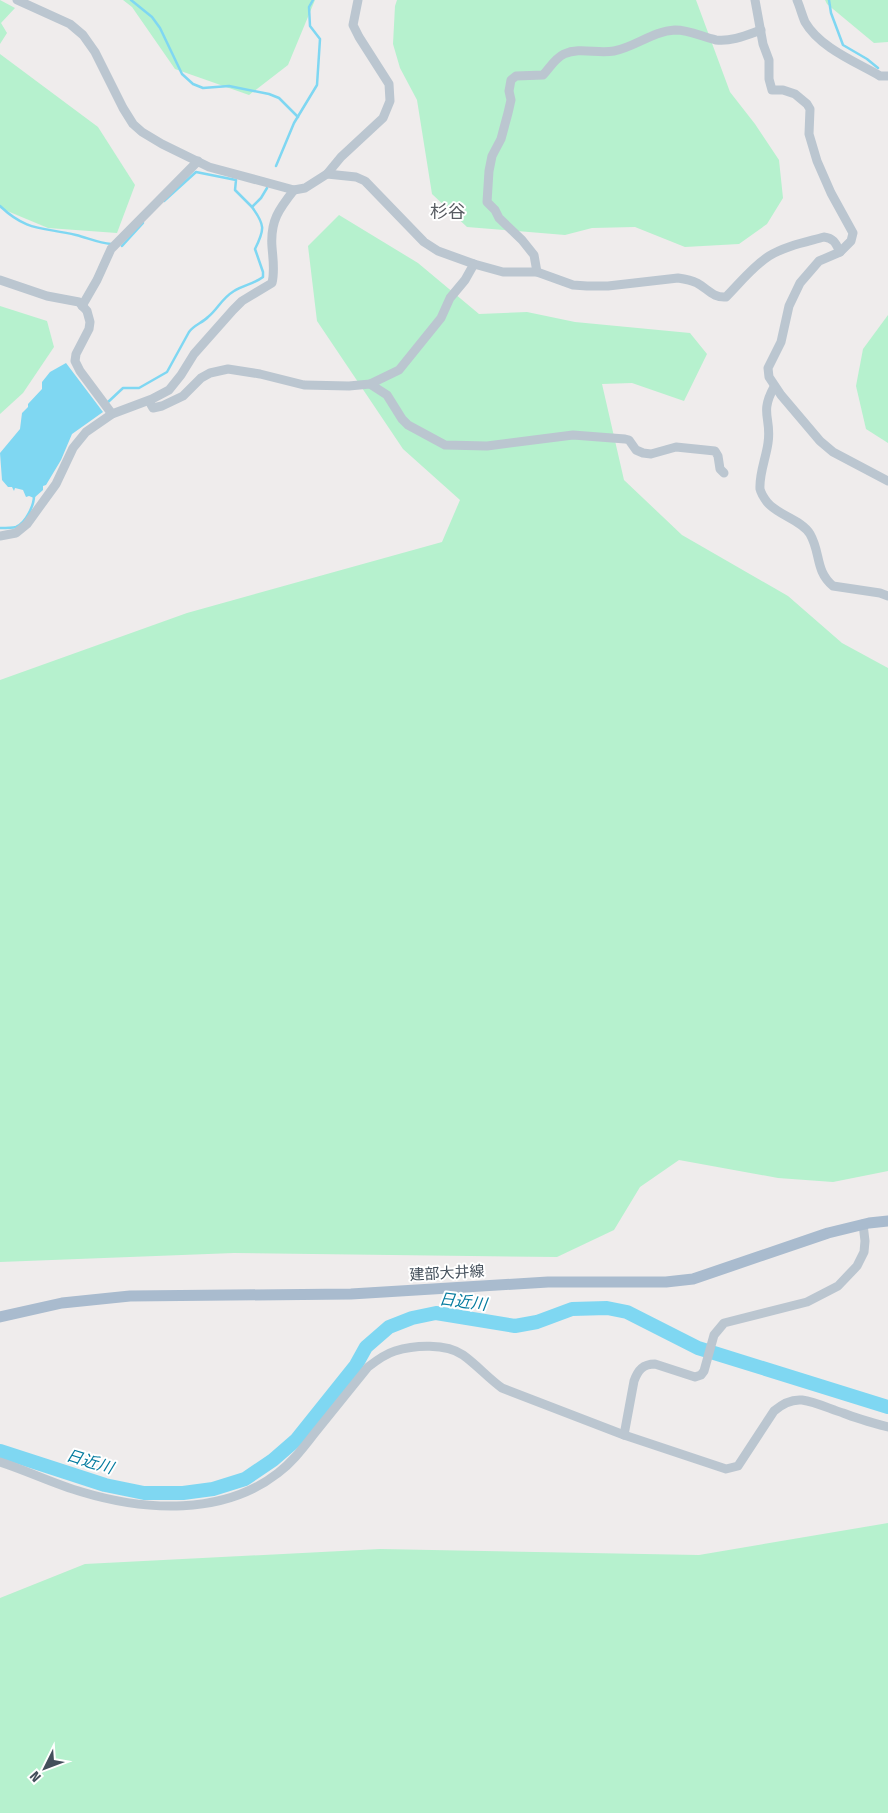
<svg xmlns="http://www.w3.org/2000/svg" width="888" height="1813" viewBox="0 0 888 1813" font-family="'Fira Sans Condensed','Noto Sans JP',sans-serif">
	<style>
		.green { fill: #b6f1ce }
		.water { fill: #7fd7f2 }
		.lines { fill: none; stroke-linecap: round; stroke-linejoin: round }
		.stream { stroke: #7fd7f2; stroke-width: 2.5 }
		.river { stroke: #7fd7f2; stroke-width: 14 }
		.minor { stroke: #bbc6d0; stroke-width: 9 }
		.major { stroke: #a9bbce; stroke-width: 11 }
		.labels { text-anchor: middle; stroke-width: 4; stroke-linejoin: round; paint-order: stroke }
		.street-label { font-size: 15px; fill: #434f5b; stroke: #fff }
		.water-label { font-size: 16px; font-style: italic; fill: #047b9f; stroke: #fff }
		.quarter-label { font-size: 18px; fill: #585c62; stroke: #fff }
	</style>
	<rect width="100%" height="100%" fill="#efecec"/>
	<g class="green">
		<polygon points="0,0 15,8 1,23 7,33 0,44"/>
		<polygon points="123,0 315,0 288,65 249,95 175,69 132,7"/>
		<polygon points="397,0 696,0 730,92 755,124 779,160 783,198 767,224 739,244 685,247 635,227 592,228 565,235 467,227 432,194 417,100 400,68 393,44 395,6"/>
		<polygon points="825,0 888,0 888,42 874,43 827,4"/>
		<polygon points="0,54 98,127 135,185 117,233 48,228 0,208"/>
		<polygon points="339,215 418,263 479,314 527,312 575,322 690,333 707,354 684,401 632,383 602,384 624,480 682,535 788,596 842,643 888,668 888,1171 833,1182 778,1178 679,1160 640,1187 614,1230 557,1257 234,1253 0,1262 0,680 187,613 442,542 460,500 403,449 317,321 308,246"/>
		<polygon points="0,306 47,321 54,347 23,393 0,414"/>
		<polygon points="888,315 888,443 866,429 856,386 863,349"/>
		<polygon points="888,1523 888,1813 0,1813 0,1598 85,1564 380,1549 699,1555"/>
	</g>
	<polygon class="water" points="66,363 103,412 72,434 61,460 46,485 43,486 43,490 34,498 29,496 26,497 23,490 15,488 14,491 12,487 8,487 2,480 0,453 20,429 22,413 28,407 28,404 42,389 42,382 50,372"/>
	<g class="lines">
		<g class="stream">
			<polyline points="131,0 152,17 160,28 182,74 193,84 203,88 229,86 269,94 279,98 298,117"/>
			<polyline points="829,0 831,13 843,45 867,59 878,68"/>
			<polyline points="276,166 294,123 317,85 320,39 310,26 309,7 313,0"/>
			<polyline points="164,201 196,172 236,180 235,190 252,207"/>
			<path d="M0,206c27,26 43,21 76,29 12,3 23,8 35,9"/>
			<polyline points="122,246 143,223"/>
			<path d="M107,403l16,-15h16l28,-16 22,-40c5,-7 13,-9 19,-15 10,-8 13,-18 26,-26 9,-6 20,-7 29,-14v-5l-8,-23c10,-20 10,-24 -3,-42l9,-9 6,-10"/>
			<path d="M0,528c5,0 12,0 16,-1 10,-4 18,-22 18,-31"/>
		</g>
		<polyline class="river" points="0,1451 105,1485 144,1493 183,1493 213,1489 245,1479 273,1460 296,1440 356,1365 366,1347 389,1327 412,1318 436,1313 515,1326 537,1322 572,1309 607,1308 627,1312 698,1348 888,1407"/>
		<g class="minor">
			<polyline points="17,0 70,24 83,35 95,52 123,108 133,124 142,132 162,144 209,167 294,190 305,188 327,174 341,157 383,118 390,101 389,84 359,37 353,25 358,0"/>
			<polyline points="755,0 763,44 769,60 769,79 772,90 783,90 795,94 807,104 810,109 809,134 817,161 831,193 853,233 851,241 840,252 819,261 800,283 789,306 781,342 768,368 769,377 781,395 820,441 833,452 888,481"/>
			<path d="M797,0c3,7 5,15 8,22 15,26 51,40 75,54h8"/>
			<path d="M327,174l29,3 9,4 59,61 14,9 36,13 29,8h34l36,13 14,1h21l70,-8c7,1 13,2 19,5 11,6 16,15 29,14 14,-14 26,-30 43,-41 16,-10 37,-14 55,-19 10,1 12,7 16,15"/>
			<path d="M537,272l-3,-17 -12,-15 -23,-22 -4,-8 -8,-8 2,-31 3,-15 9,-17 7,-26 3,-13 -2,-9 2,-11 5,-4 27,-1c7,-7 11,-16 21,-21 16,-7 33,0 50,-3 21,-4 39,-20 61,-21 15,0 27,7 41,10 15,2 31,-5 45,-10"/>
			<polyline points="0,280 47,296 79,302 87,311 90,322 89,329 76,354 75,361 80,371 112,414"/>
			<polyline points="82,306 97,280 111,249 198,161"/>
			<polyline points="370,384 387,395 402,419 408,425 445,445 487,446 573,435 625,439 629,440 636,450 643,453 651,454 676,447 715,451 718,456 720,469 724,473"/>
			<path d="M774,387c-15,27 -2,31 -6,56 -2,15 -9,31 -8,46 1,4 4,9 7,13 10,13 35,18 43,32 11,19 5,37 23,52l47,7 8,3"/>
			<polyline points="149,401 153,408 162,406 183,396 201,378 210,373 228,369 260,374 304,385 349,386 370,384 399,370 441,318 450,298 465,280 474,264"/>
			<path d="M0,536l16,-3 11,-9 29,-40 17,-36 13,-16 26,-18 40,-15 17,-9 12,-15 13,-21 39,-44 9,-9 30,-18c3,-12 1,-23 0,-36 -2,-26 7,-38 22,-57"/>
			<path d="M624,1435l10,-54c4,-11 9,-17 21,-17l40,13 6,-2 3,-4 10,-36 10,-12 83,-21 31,-16 19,-20 7,-14 1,-11 -2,-17"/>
			<path d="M0,1462c28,9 54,22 82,30 63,19 141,24 196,-19 16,-12 27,-28 40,-44 17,-21 34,-42 50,-62 9,-7 17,-13 27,-16 19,-6 51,-8 68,4 14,10 25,23 39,33l122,47 102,34 12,-3 36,-55c8,-7 17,-12 28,-11 14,2 28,9 41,13 15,6 30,10 45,14"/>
		</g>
		<polyline class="major" points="0,1317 62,1303 130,1296 351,1294 548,1282 666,1282 693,1279 828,1233 869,1223 888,1221"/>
	</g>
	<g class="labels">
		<g class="street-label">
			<text transform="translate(447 1273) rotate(-3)" y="5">建部大井線</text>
		</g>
		<g class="water-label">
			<text transform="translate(463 1301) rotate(7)" y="6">日近川</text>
			<text transform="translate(90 1461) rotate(17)" y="6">日近川</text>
		</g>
		<g class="quarter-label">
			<text x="448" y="218">杉谷</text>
		</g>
	</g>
	<g transform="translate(45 1768) rotate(228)" stroke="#ffffff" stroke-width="4" paint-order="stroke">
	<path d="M0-4L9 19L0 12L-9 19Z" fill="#434f5b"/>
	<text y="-8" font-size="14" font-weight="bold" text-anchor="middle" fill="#434f5b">N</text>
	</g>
</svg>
